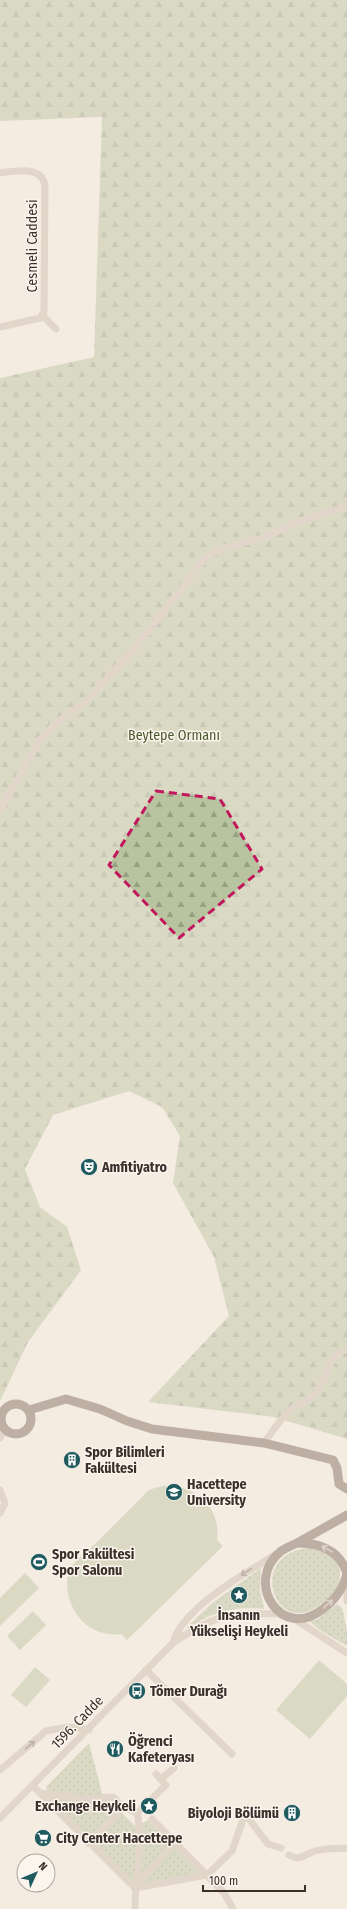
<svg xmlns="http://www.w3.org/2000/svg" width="347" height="1909" viewBox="0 0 347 1909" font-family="'Fira Sans Condensed',sans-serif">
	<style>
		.grass { fill: url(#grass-dots) }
		.forest { fill: url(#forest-firs) }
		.pitch { fill: #b8c4a0 }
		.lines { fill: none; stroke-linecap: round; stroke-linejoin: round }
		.minor { stroke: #cdbbac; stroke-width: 7 }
		.major { stroke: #7d675c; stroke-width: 9 }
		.oneway { stroke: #c2b5ac }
		.oneway2 { stroke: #7d6f65 }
		.marked { fill: none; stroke: #c2185b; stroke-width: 3; stroke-dasharray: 8 5; stroke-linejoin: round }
		.labels { text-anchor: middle; stroke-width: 3; stroke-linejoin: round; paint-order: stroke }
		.street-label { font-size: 14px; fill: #3b302b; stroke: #fbf5ee }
		.park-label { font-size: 14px; fill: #4a5a2e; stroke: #fbf5ee }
		.poi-label { font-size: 14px; font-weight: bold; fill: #3b302b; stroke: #fbf5ee; text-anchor: start }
	</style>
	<defs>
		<pattern id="grass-dots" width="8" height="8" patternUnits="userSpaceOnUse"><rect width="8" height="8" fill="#b8c4a0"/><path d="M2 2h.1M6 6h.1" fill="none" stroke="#97a083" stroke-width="1.8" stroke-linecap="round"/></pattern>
		<pattern id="forest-firs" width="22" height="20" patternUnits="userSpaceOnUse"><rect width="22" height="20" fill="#b8c4a0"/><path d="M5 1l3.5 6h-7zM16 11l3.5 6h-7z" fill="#97a083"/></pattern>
	</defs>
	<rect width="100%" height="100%" fill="#f4ebe1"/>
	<g class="grass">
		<path d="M309,1548c22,5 38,15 28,40 -4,8 -13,14 -20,19 -44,29 -70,-54 -8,-59z"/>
		<path d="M261,1568l-1,22 4,19c-28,-3 -53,2 -76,20l-1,-2 24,-23z"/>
		<polygon points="337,1604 342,1608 347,1630 347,1646 321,1631 309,1621 318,1619"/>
		<polygon points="89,1743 102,1793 136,1827 148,1820 201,1874 142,1885 131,1882 51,1800 46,1787"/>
	</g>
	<polygon class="forest" points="0,0 347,0 347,1439 274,1417 148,1402 229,1316 214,1257 173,1183 180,1136 162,1107 129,1091 53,1115 25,1169 40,1207 67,1227 81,1270 28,1342 0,1401 0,378 94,357 102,117 0,121"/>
	<g class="pitch">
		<path d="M171,1485c29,5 50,24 46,55l6,6 -96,94 -6,-6c-16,2 -33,-4 -43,-18 -10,-13 -16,-36 -5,-51 6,-8 15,-15 22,-21 18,-18 36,-36 54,-54l9,-3z"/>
		<polygon points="25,1573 39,1588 0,1626 0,1598"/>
		<polygon points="33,1611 46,1625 20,1650 7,1636"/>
		<polygon points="319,1660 347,1684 347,1696 310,1739 276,1710"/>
		<polygon points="35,1667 50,1680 26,1707 11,1695"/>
	</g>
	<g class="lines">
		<g class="minor">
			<path d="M0,173c16,-2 42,-8 45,13l-1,126 -4,6 -40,9"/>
			<polyline points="42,315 56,329"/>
			<polyline points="0,810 40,740 54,725 86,701 135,648 203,561 216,551 227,547 263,538 293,524 347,506"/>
			<polyline points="0,1438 6,1429"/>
			<path d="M264,1443c8,-11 15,-22 25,-32 8,-6 20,-10 26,-17 12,-15 12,-37 32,-45"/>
			<polyline points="0,1490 5,1503 0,1513"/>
			<polyline points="347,1579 347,1601"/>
			<polyline points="296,1620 347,1653"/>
			<path d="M173,1642c12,-36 72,-68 103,-88"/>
			<polyline points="146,1670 232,1754"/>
			<polyline points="0,1770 46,1731 67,1727 89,1730"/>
			<polyline points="161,1779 174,1768"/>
			<polyline points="33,1786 135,1888"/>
			<polyline points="40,1793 87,1799 113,1797 124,1807 137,1813"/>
			<polyline points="137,1813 166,1785 156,1774"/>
			<polyline points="245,1814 268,1844 281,1848"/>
			<path d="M0,1818l173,-175c43,-30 59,-31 110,-29"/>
			<polyline points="152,1819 224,1893 233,1909"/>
			<polyline points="88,1843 124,1807"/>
			<path d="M289,1855c10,7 16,-1 26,-4 10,-3 22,-2 32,-3"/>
			<polyline points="135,1888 207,1875 232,1851 245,1814"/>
			<polyline points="135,1888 174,1842"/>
			<path d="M135,1909c0,-32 9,-64 2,-96"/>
		</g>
		<g class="major">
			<circle cx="16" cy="1419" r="15"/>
			<polyline points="29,1410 66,1399 100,1409 127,1421 152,1429 264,1443 333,1460 337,1468 339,1484 347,1489"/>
			<path d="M347,1515c-16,9 -32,18 -48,27 -6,3 -14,6 -19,10 -36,30 1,90 43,57 13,-10 20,-20 24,-35"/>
			<path d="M298,1543c22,0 41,7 49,30"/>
		</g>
	</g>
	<defs><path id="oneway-shaft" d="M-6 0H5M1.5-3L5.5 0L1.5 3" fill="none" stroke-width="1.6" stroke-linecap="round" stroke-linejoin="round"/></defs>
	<g class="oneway">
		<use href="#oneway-shaft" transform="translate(327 1549) rotate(-151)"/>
		<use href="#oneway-shaft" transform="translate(328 1604) rotate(-42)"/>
	</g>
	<g class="oneway2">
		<use href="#oneway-shaft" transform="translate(246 1572) rotate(147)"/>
		<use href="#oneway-shaft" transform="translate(30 1745) rotate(-40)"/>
	</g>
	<path d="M0 0H347V1909H0ZM156,791l64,8 42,70 -83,69 -70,-73z" fill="#f4ebe1" fill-opacity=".55" fill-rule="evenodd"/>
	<path class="marked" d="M156,791l64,8 42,70 -83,69 -70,-73z"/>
	<defs>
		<symbol id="theatre-disc" viewBox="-11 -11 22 22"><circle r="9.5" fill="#1f5a5e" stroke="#fbf5ee"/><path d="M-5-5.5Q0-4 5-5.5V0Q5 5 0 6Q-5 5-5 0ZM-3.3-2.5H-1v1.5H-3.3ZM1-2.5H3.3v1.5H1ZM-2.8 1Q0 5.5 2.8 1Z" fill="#fff"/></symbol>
		<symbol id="building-disc" viewBox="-11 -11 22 22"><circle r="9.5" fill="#1f5a5e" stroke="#fbf5ee"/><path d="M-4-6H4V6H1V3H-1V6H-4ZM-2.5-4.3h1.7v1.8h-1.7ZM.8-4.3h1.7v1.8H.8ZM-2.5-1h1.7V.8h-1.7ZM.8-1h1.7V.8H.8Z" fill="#fff"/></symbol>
		<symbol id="university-disc" viewBox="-11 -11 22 22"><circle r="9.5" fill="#1f5a5e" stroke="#fbf5ee"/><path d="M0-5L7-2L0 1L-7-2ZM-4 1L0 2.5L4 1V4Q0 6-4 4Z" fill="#fff"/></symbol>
		<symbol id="stadium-disc" viewBox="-11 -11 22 22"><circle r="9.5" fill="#1f5a5e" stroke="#fbf5ee"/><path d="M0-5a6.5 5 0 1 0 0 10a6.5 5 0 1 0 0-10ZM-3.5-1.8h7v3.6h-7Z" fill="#fff"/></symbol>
		<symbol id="sight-disc" viewBox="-11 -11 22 22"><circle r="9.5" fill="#1f5a5e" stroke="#fbf5ee"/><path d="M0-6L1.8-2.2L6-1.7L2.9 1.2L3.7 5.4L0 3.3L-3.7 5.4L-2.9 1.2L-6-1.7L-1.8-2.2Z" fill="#fff"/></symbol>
		<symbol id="bus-disc" viewBox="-11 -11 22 22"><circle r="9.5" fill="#1f5a5e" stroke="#fbf5ee"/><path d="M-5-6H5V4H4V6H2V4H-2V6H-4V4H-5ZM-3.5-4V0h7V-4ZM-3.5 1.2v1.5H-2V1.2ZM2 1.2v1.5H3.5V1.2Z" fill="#fff"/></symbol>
		<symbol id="restaurant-disc" viewBox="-11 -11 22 22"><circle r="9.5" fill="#1f5a5e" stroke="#fbf5ee"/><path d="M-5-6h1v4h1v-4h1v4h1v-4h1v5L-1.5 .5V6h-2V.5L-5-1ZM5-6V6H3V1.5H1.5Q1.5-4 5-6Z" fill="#fff"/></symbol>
		<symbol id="supermarket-disc" viewBox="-11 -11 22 22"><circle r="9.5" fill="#1f5a5e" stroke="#fbf5ee"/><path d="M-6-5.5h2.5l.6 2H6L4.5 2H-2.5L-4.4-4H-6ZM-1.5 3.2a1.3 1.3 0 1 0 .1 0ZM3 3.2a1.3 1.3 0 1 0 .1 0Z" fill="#fff"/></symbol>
	</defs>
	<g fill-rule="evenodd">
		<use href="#theatre-disc" x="79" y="1157" width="20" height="20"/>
		<use href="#building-disc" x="62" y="1450" width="20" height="20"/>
		<use href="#university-disc" x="164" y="1482" width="20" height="20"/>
		<use href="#stadium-disc" x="29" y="1552" width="20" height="20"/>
		<use href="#sight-disc" x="229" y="1585" width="20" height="20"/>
		<use href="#bus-disc" x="127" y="1681" width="20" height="20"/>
		<use href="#restaurant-disc" x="105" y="1739" width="20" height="20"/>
		<use href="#sight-disc" x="139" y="1796" width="20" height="20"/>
		<use href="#building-disc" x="282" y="1803" width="20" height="20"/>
		<use href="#supermarket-disc" x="33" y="1828" width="20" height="20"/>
	</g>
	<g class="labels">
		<g class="street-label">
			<text transform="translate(32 246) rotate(-90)" y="5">Cesmeli Caddesi</text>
			<text transform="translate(77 1722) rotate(-46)" y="5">1596. Cadde</text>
		</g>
		<g class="park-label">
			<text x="174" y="740">Beytepe Ormanı</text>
		</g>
		<g class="poi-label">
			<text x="102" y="1172">Amfitiyatro</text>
			<text x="85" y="1457">Spor Bilimleri<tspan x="85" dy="16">Fakültesi</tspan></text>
			<text x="187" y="1489">Hacettepe<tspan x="187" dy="16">University</tspan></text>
			<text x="52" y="1559">Spor Fakültesi<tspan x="52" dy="16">Spor Salonu</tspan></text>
			<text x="239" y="1620" text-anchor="middle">İnsanın<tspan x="239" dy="16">Yükselişi Heykeli</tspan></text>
			<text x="150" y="1696">Tömer Durağı</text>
			<text x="128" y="1746">Öğrenci<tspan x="128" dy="16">Kafeteryası</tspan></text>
			<text x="136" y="1811" text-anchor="end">Exchange Heykeli</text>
			<text x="279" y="1818" text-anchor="end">Biyoloji Bölümü</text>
			<text x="56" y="1843">City Center Hacettepe</text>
		</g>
	</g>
	<g transform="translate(36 1873) rotate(46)"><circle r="19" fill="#fbf5ee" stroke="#aea6a0"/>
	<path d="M0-3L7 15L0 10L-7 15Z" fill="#1f5a5e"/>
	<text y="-6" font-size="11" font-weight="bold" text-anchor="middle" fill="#3b302b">N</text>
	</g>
	<path d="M203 1885v6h102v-6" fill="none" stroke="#3b302b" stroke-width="2"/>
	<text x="209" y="1885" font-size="12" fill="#3b302b" stroke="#fbf5ee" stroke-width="3" paint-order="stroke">100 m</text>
</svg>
